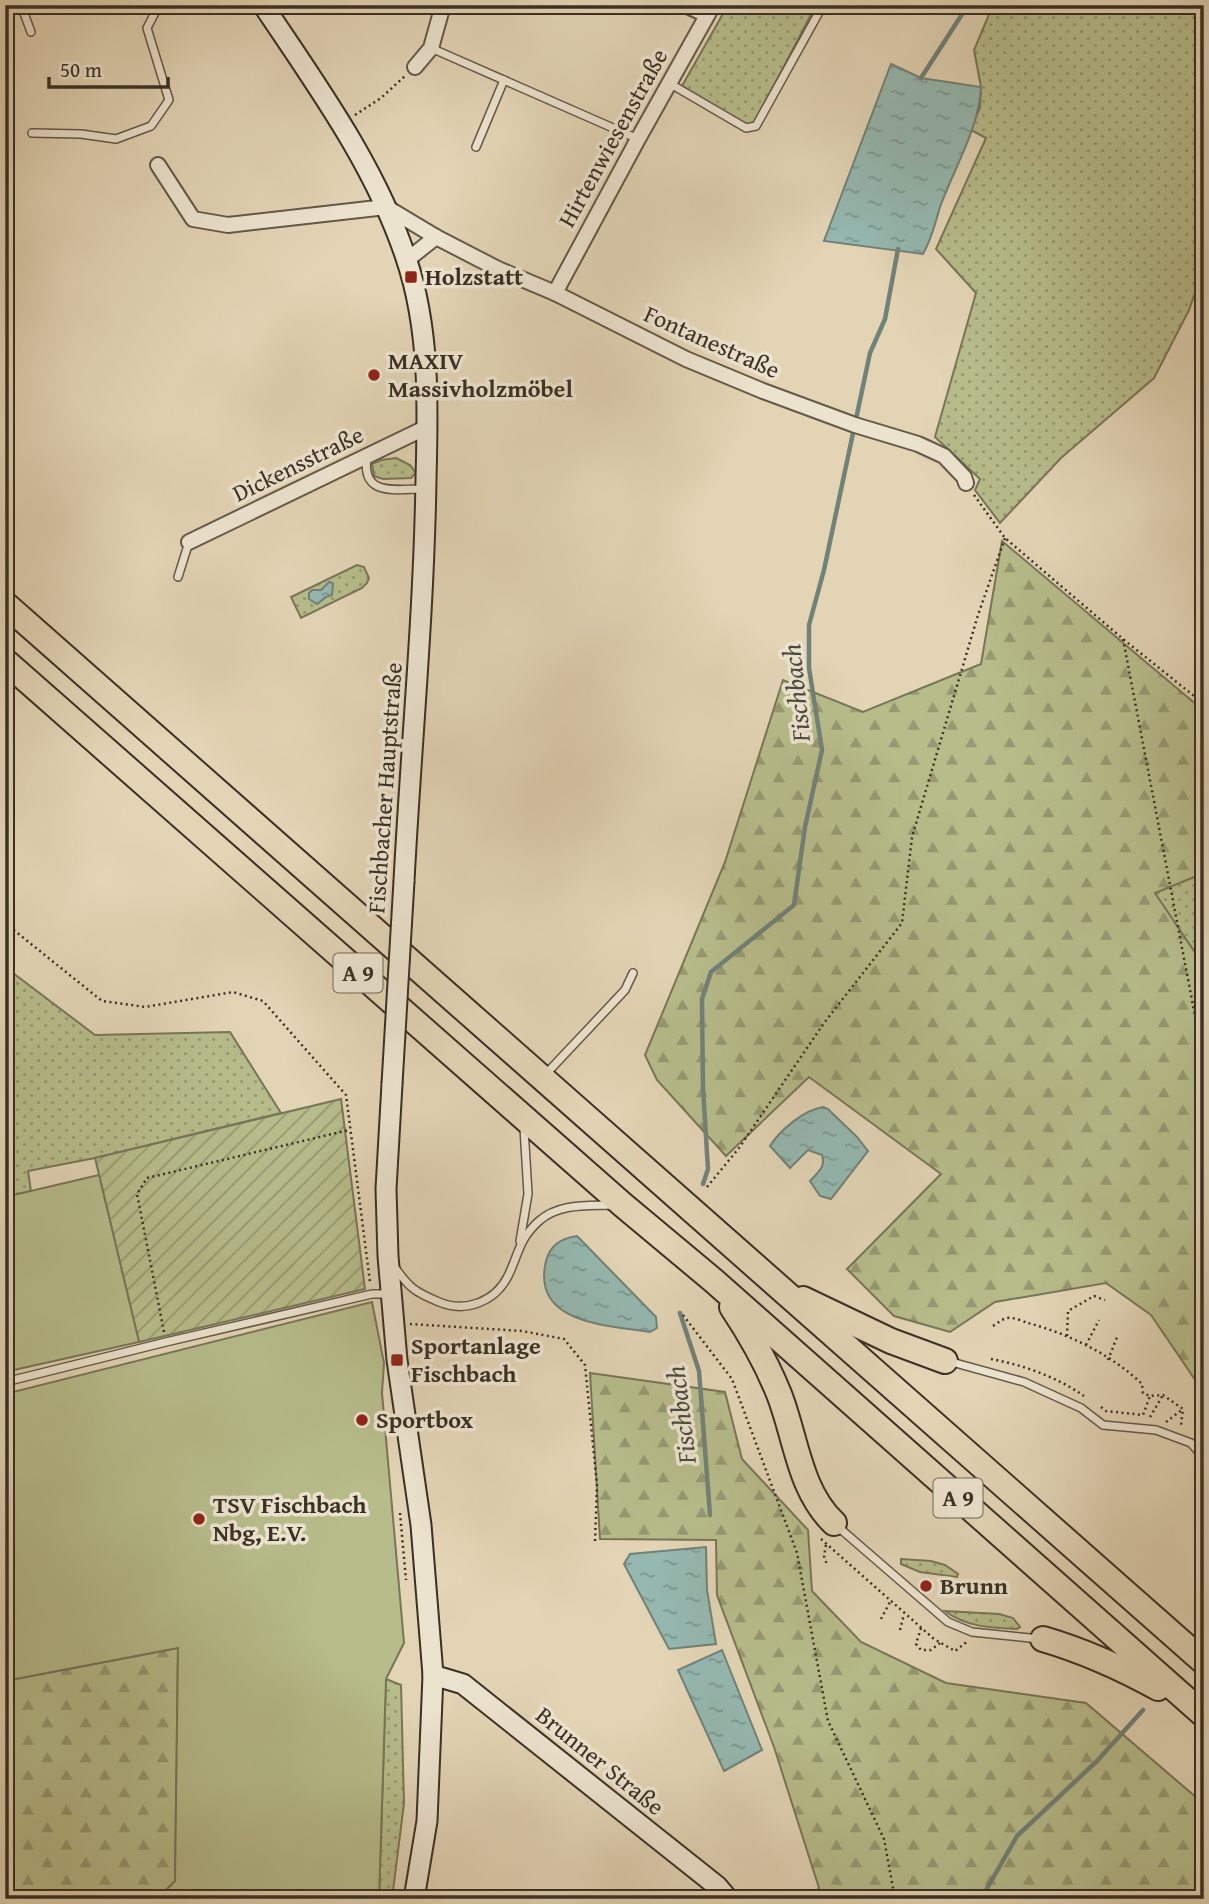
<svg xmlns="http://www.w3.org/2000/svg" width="1209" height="1904" viewBox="0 0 1209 1904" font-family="'Gentium Book Plus',serif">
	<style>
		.grass { fill: url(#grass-dots); stroke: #787658; stroke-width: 2 }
		.forest { fill: url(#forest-firs); stroke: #787658; stroke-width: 2 }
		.garden { fill: url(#garden-furrows); stroke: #787658; stroke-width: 2 }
		.pitch { fill: #b7bc8b; stroke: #787658; stroke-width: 2 }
		.water { fill: url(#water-ripples); stroke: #718278; stroke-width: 2 }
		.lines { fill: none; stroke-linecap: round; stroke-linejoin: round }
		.stream { stroke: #718278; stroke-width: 4.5 }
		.lane-casing { stroke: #645948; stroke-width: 10 }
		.street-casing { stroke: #645948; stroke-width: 18 }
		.secondary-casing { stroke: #3a3024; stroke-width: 23 }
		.highway-casing { stroke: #3a3024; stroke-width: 28 }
		.path { stroke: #3a3024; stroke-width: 2.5; stroke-dasharray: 2 3.5; stroke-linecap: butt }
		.lane { stroke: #ece3cf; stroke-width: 7 }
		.street { stroke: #ece3cf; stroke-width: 14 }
		.secondary { stroke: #ece3cf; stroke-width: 19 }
		.highway { stroke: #e2d4b5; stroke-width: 24 }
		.secondary-bridge-casing { stroke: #3a3024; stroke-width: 23; stroke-linecap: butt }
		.secondary-bridge { stroke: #ece3cf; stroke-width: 19 }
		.poi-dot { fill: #8f2418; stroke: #ece3cf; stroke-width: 2.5 }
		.labels { text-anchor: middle; stroke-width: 7; stroke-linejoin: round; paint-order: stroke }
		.shield { fill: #ece3cf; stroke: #6f6657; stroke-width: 2 }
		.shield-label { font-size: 23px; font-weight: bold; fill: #3a3024 }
		.street-label { font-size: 24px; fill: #3a3024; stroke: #ece3cf }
		.poi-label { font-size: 24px; font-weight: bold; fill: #3a3024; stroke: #ece3cf; text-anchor: start }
		.water-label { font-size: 26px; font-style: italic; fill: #4c4b40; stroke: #ece3cf }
	</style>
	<defs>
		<pattern id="grass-dots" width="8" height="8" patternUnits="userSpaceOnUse" patternTransform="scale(1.75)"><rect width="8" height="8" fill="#b7bc8b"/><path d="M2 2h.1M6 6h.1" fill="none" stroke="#969971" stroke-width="1.8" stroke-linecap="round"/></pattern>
		<pattern id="forest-firs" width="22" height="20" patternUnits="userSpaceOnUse" patternTransform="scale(1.75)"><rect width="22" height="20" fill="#b7bc8b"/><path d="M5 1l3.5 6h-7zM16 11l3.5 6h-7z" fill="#969971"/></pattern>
		<pattern id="garden-furrows" width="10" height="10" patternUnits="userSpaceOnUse" patternTransform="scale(1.75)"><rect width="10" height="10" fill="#b7bc8b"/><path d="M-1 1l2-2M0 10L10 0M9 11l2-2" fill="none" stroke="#969971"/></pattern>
		<pattern id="water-ripples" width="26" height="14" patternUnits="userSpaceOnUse" patternTransform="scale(1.75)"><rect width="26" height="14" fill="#95b8b0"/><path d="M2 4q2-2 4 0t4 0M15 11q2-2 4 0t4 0" fill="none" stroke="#7b968f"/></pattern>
	</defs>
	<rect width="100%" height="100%" fill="#e2d4b5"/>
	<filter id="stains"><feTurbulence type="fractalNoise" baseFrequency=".00286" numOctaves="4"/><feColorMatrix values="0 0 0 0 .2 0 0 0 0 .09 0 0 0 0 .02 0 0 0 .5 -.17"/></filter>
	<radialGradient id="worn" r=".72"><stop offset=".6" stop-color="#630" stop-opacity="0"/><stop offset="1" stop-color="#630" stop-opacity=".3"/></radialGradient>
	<g class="grass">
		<polygon points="728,5 816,5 755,122 746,125 682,86"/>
		<polygon points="993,5 1204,5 1204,266 1189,310 1154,378 1061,458 1000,523 975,490 980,479 935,437 976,293 936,249 986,138 971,130 980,107 981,87 974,50"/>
		<polygon points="396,458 410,465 416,473 411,478 383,479 374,476 372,464 381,460"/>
		<polygon points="357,565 364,567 369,578 367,583 362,588 301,618 291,597"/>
		<polygon points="1204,873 1204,966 1154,893"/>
		<polygon points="5,967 95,1035 230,1032 281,1113 95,1158 28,1171 31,1191 5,1197"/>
		<polygon points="901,1559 931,1561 945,1565 958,1574 957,1577 920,1572 901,1564"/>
		<path d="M945,1611l54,3 14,4 7,9 -3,2c-26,-1 -51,-2 -72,-18z"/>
		<polygon points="386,1679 401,1685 404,1803 392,1899 379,1899"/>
	</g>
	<g class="forest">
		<polygon points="1002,541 1204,711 1204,873 1155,893 1204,966 1204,1393 1151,1315 1106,1283 995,1302 950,1332 894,1316 847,1269 941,1174 809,1077 726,1156 657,1080 645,1055 725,862 783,680 863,712 981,664"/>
		<polygon points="590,1373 725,1392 742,1459 808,1530 812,1591 861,1642 946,1683 1086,1703 1204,1804 1204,1899 808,1899 819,1888 774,1747 717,1595 716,1540 600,1539"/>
		<polygon points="178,1648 175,1881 157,1899 5,1899 5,1681"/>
	</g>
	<polygon class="garden" points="341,1099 365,1289 139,1342 95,1158"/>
	<g class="pitch">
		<polygon points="99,1175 139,1342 5,1372 5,1197"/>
		<polygon points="372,1302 384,1363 382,1393 404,1643 386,1679 379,1899 157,1899 175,1881 178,1648 5,1681 5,1394"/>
	</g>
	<g class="water">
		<path d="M891,64l30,14 60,9c-2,42 -27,81 -41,120 -5,17 -8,31 -17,47l-99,-13z"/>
		<polygon points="329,582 333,583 332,595 326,597 317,604 309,599 309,593 312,590 321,590"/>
		<path d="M823,1107l5,2 29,28 11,14 -37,48 -11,-3 -10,-15c8,-9 16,-14 12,-26l-14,-5 -18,18 -20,-22c10,-16 34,-36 53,-39z"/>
		<path d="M577,1236l79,81 1,11 -7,4c-43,-7 -119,-8 -104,-71 4,-16 16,-23 31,-25z"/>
		<polygon points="706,1547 707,1590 716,1644 669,1649 624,1564 630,1554"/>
		<polygon points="722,1650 762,1750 724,1771 678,1670"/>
	</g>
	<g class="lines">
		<g class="stream">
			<polyline points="921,78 968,5"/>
			<polyline points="703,1184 708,1169 703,1088 702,999 711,972 794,905 805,827 822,750 809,668 809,625 824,570 870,353 885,319 898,249"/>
			<polyline points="680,1313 699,1371 710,1515"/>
			<polyline points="981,1899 1017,1836 1097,1761 1143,1710"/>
		</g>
		<defs>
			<g id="lane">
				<polyline points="21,5 31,32"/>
				<polyline points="431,48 638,139"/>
				<polyline points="669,83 746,128 756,126 823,5"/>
				<polyline points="32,133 81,134 116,139 151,126 169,100 147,28 159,5"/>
				<polyline points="476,147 504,80"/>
				<path d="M367,457c-6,40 28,32 57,32"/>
				<polyline points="178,577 189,542"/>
				<polyline points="545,1075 625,990 633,973"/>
				<polyline points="520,1241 528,1194 524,1128"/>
				<path d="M394,1266c15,22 21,26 45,36 26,11 56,0 69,-26 11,-22 10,-36 31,-55 20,-18 48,-15 73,-16"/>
				<polyline points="948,1361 1024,1382 1081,1408 1103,1425 1156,1430 1191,1443 1204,1458"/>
				<polyline points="5,1382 166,1342 372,1294 390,1294"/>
				<polyline points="837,1526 948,1622 972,1632 1039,1639"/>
			</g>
			<g id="street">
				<polyline points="685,5 707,15"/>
				<polyline points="415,67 431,48 443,5"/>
				<polyline points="158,165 193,219 228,225 386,207 436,237 498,269 555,293 686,359 763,391 855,425 918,444 944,456 964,477 966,483"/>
				<polyline points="407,260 436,237"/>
				<polyline points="555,293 638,139 713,5"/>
				<polyline points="189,542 427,427"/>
			</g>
			<g id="secondary">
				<path d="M263,5c54,81 112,160 143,253 24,71 22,147 20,221 -2,134 -15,268 -22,402"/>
				<polyline points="392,1084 386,1189 388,1256 397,1360 421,1525 433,1675 427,1821 414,1899"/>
				<polyline points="433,1675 463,1684 717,1886 728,1899"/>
			</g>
			<g id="highway">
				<polyline points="5,604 1204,1662"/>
				<polyline points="5,661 623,1205 714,1281 1204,1715"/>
				<polyline points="803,1299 891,1341 945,1361"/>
				<path d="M732,1307c18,27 35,57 47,87 17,43 20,96 55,129"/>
				<path d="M1043,1639c41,12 77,28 115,49"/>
			</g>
		</defs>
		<use href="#lane" class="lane-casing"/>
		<use href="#street" class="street-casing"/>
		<use href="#secondary" class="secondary-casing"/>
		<use href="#highway" class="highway-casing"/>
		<g class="path">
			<polyline points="883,5 883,6"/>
			<polyline points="355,115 381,98 405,76"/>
			<polyline points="974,495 1005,538 1123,639 1204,704"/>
			<polyline points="1123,639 1204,1063"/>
			<polyline points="5,923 102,1001 145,1007 233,992 263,1001 346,1095 370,1282"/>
			<polyline points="707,1187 739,1148 824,1023 902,923 912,837 978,615 1005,538"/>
			<polyline points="683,1315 732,1379 797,1553 828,1721 884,1839 895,1899"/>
			<polyline points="410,1324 522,1331 564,1339 585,1365 597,1485 595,1542"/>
			<path d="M993,1326c5,-3 9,-7 14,-8 7,-1 15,3 21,5 41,11 84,32 114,61l1,9 7,3 13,-1 20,14 -2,16"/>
			<polyline points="164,1332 137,1194 147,1178 349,1130"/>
			<polyline points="1067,1336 1068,1311 1094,1296 1105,1300"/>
			<polyline points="1086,1345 1099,1320"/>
			<path d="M991,1359c32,6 66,18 93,37"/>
			<polyline points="1108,1360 1117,1337"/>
			<polyline points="1201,1390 1204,1388"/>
			<polyline points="1101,1407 1106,1411 1143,1415 1150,1396"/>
			<polyline points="1150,1417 1163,1395"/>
			<polyline points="1166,1422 1183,1409"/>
			<polyline points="400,1513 406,1580"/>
			<polyline points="821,1539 934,1639 955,1651 968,1641"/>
			<polyline points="826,1545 824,1556 827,1565"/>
			<polyline points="881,1619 890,1602"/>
			<polyline points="921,1628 916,1644 921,1650 931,1650 940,1643"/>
			<polyline points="900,1630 904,1614"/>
		</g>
		<use href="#lane" class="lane"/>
		<use href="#street" class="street"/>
		<use href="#secondary" class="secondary"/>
		<use href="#highway" class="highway"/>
		<defs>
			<polyline id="secondary-bridge" points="392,1084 404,881"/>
		</defs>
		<use href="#secondary-bridge" class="secondary-bridge-casing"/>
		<use href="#secondary-bridge" class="secondary-bridge"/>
	</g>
	<g class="poi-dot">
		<rect x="404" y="270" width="14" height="14" rx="3.5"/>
		<circle cx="374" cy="375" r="7"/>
		<rect x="390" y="1353" width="14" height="14" rx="3.5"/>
		<circle cx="362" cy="1420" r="7"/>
		<circle cx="199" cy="1519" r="7"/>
		<circle cx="926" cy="1586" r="7"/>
	</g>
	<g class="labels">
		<g class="shield">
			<rect x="333.5" y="953.5" width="49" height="39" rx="5"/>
			<rect x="933.5" y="1478.5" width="49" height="39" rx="5"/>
		</g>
		<g class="shield-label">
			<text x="358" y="981">A 9</text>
			<text x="958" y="1506">A 9</text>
		</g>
		<g class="street-label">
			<text transform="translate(613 138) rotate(-61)" y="8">Hirtenwiesenstraße</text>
			<text transform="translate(712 342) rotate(24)" y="8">Fontanestraße</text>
			<text transform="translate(298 464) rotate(-26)" y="8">Dickensstraße</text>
			<text transform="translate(385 788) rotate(-86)" y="8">Fischbacher Hauptstraße</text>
			<text transform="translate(600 1761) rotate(39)" y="8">Brunner Straße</text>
		</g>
		<g class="poi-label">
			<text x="425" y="285">Holzstatt</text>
			<text x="388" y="369">MAXIV<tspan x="388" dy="28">Massivholzmöbel</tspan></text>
			<text x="411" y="1354">Sportanlage<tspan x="411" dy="28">Fischbach</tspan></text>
			<text x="376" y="1428">Sportbox</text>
			<text x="213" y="1513">TSV Fischbach<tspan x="213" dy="28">Nbg, E.V.</tspan></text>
			<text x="940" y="1594">Brunn</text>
		</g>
		<g class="water-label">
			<text transform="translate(796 693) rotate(-96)" y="9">Fischbach</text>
			<text transform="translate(681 1415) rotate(-97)" y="9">Fischbach</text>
		</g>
	</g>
	<rect width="1209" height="1904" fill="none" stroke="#e2d4b5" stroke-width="28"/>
	<rect x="7" y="7" width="1195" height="1890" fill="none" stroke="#3a3024" stroke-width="3.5"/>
	<rect x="14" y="14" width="1181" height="1876" fill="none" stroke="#3a3024" stroke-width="2"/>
	<path d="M49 77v10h119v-10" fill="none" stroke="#3a3024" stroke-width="3.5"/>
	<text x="60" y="77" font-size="21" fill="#3a3024" stroke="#ece3cf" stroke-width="5" paint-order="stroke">50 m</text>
	<rect width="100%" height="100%" filter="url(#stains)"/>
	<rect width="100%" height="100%" fill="url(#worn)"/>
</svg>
